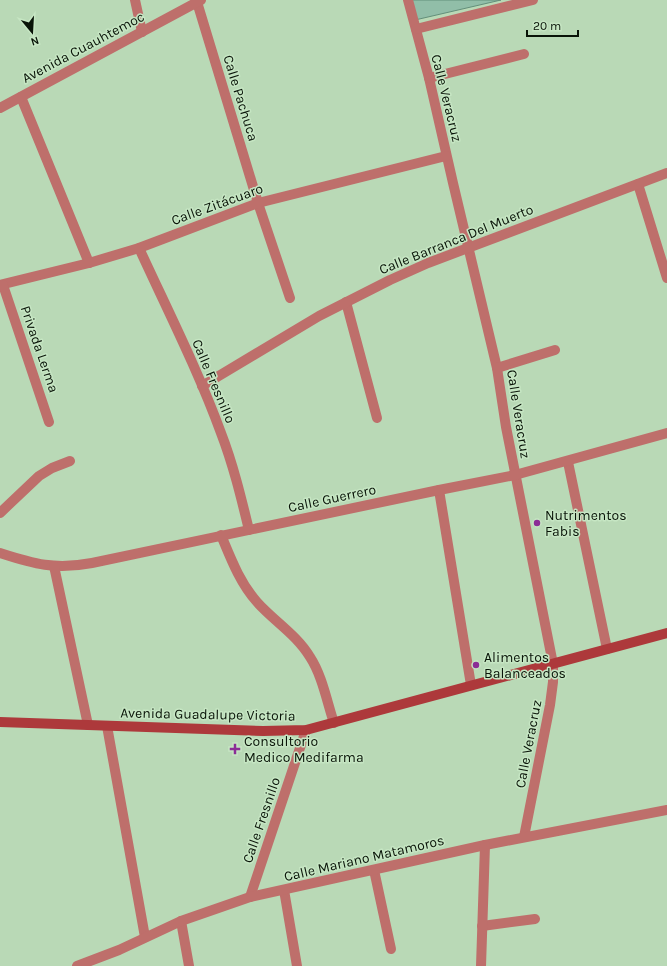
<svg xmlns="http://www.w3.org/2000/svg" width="667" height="966" viewBox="0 0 667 966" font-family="Karla,sans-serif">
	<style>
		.building { fill: #91bea8; stroke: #638f7a }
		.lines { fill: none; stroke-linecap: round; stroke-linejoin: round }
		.minor { stroke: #be6f6b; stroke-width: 10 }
		.secondary { stroke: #ad393b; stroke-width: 10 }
		.poi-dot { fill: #8b2d96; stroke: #c6e6c3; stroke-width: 1.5 }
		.labels { text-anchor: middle; stroke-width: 3; stroke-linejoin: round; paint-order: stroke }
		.street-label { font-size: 14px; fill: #091408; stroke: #c6e6c3 }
		.poi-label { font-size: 14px; fill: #091408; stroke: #c6e6c3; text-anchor: start }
	</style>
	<rect width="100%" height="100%" fill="#b9d9b6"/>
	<polygon class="building" points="409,0 501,0 415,20"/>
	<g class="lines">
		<g class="minor">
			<polyline points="135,0 142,32"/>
			<polyline points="408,0 429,78 453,183 497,368 506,427 553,664 553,682 550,705 524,837"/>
			<polyline points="197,2 258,203 290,298"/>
			<polyline points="416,29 533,0"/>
			<polyline points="429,78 524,54"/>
			<polyline points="21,97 89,263"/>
			<polyline points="0,108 201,0"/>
			<polyline points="638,184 667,278"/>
			<path d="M139,248c28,61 59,122 82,185 12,31 20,64 28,97"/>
			<polyline points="0,285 89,263 139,248 258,203 446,156"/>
			<polyline points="3,285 49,422"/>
			<polyline points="346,302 377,418"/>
			<polyline points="497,368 555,350"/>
			<polyline points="202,386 319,316 390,280 428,263 667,173"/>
			<polyline points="568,462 607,649"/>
			<polyline points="439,490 471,685"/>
			<polyline points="0,513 39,476 52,468 70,461"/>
			<path d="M221,535c10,24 19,48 36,67 17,19 40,33 53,55 12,18 17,45 24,66"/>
			<path d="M0,553c34,11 55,17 92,10l347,-73 76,-15 152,-42"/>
			<polyline points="54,566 88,725"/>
			<polyline points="107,726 145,937"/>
			<polyline points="374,870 391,949"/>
			<polyline points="284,890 297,966"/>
			<polyline points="250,897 306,730"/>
			<polyline points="181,921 189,966"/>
			<polyline points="482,926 535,919"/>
			<polyline points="77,966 119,950 181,921 250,897 485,845 667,810"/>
			<polyline points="481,966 485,845"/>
		</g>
		<polyline class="secondary" points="0,722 263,731 306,730 667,633"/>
	</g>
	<g class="poi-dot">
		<circle cx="537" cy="523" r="4"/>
		<circle cx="476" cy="665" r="4"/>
		<path d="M233 743h4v4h4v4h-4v4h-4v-4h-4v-4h4z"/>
	</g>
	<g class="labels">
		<g class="street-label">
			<text transform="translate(83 47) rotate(-28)" y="5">Avenida Cuauhtemoc</text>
			<text transform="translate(241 98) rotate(73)" y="5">Calle Pachuca</text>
			<text transform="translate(447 98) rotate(76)" y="5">Calle Veracruz</text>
			<text transform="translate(217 204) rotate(-20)" y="5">Calle Zitácuaro</text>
			<text transform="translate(456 239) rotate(-22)" y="5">Calle Barranca Del Muerto</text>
			<text transform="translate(40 349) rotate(71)" y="5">Privada Lerma</text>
			<text transform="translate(214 381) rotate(67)" y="5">Calle Fresnillo</text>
			<text transform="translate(519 414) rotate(81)" y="5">Calle Veracruz</text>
			<text transform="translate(332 498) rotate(-12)" y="5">Calle Guerrero</text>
			<text transform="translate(208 714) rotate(1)" y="5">Avenida Guadalupe Victoria</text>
			<text transform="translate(528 744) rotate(-79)" y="5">Calle Veracruz</text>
			<text transform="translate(261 820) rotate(-71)" y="5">Calle Fresnillo</text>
			<text transform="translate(364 858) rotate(-13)" y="5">Calle Mariano Matamoros</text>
		</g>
		<g class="poi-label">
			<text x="545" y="520">Nutrimentos<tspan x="545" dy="16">Fabis</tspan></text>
			<text x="484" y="662">Alimentos<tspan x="484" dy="16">Balanceados</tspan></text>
			<text x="244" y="746">Consultorio<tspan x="244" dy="16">Medico Medifarma</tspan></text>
		</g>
	</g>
	<g transform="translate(32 32) rotate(162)" stroke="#c6e6c3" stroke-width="3" paint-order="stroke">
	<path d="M0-3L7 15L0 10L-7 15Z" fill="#091408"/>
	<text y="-6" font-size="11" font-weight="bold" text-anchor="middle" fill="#091408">N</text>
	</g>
	<path d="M527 30v6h51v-6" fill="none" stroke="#091408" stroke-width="2"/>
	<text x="533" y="30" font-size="12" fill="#091408" stroke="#c6e6c3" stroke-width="3" paint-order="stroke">20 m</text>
</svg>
